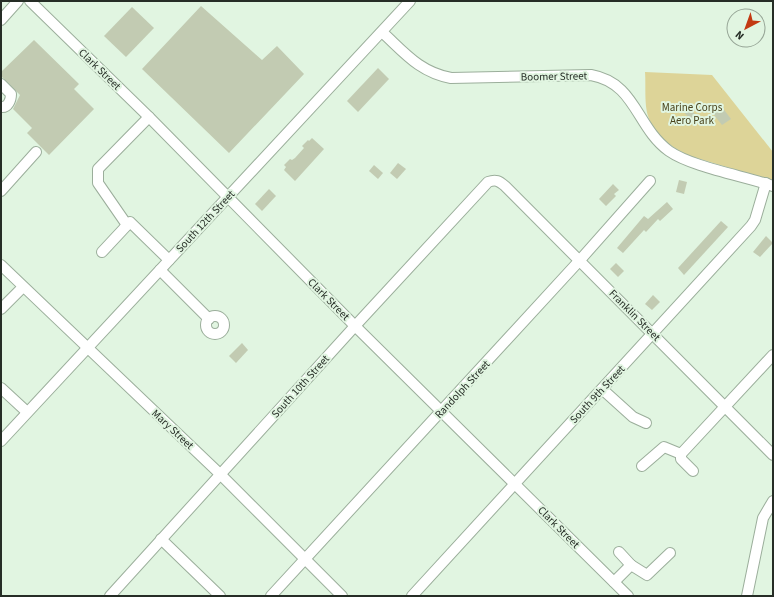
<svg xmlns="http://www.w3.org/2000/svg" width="774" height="597" viewBox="0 0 774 597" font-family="'Source Sans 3',sans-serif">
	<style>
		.green { fill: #ddd498 }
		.building { fill: #c2cbb2 }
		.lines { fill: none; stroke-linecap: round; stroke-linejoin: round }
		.minor-casing { stroke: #9bae9b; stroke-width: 12 }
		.minor { stroke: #fff; stroke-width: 10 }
		.labels { text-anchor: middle; stroke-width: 4; stroke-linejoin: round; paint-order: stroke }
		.street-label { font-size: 11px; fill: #262d26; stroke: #e1f5e1 }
		.park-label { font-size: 11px; fill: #49431d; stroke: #e1f5e1 }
	</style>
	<rect width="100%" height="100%" fill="#e1f5e1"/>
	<path class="green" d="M645,72l67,3 61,77v29l-83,-25c-18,-8 -36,-21 -42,-40 -4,-12 -2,-32 -3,-44z"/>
	<g class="building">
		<polygon points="201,6 262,60 277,46 304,74 229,153 142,69"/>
		<polygon points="132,7 154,28 126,57 104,36"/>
		<polygon points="34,40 79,84 74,89 94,109 49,155 27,133 32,128 13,109 20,95 1,76 1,72"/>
		<polygon points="378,68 389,79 358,112 347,101"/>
		<polygon points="719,103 731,119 722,125 710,110"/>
		<polygon points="684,104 695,114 691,119 680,109"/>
		<polygon points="312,138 324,149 295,181 284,170 286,167 284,165 290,159 292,160 295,158 304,148 302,146 308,140 309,141"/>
		<polygon points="398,163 406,169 397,179 390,173"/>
		<polygon points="374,165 383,173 378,179 369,171"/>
		<polygon points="679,180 687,182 684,194 676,192"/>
		<polygon points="613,184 619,190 614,194 616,196 606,206 599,199"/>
		<polygon points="269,189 276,196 262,211 255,204"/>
		<polygon points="667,202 673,209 660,221 658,219 646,232 644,230 623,253 617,248 644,216 648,219"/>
		<polygon points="721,221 728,227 684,275 678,268"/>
		<polygon points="766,236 773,243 760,257 753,252"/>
		<polygon points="616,263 624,271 618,277 610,269"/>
		<polygon points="653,295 660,302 652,310 645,304"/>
		<polygon points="242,343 248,350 236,363 229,356"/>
	</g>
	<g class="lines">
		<defs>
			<g id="minor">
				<polyline points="30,1 149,117 355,326 628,596"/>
				<polyline points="1,20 18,1"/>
				<path d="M382,32c22,20 37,40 69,46l140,-3c45,8 45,52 78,76 23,16 75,25 104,35"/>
				<path d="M1,84l10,10c0,6 -3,14 -10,13"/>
				<polyline points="1,191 36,152"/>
				<polyline points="127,225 98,183 98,169 149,117"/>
				<polyline points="102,252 130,222 169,260"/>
				<polyline points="1,265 220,474 342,596"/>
				<polyline points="160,270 209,319"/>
				<polyline points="1,309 23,287"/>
				<circle cx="215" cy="325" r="9"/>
				<polyline points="1,388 27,412"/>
				<polyline points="602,389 633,417 646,423"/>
				<polyline points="1,441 410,1"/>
				<polyline points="681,454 681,459 693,471"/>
				<polyline points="642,466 664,447 681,454 773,355"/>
				<polyline points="161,539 220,596"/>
				<polyline points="619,552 631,565"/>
				<polyline points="614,582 631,565 647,575 670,553"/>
				<path d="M110,596l245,-270 133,-144c8,-3 11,-1 17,4l268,269"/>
				<polyline points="271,596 580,260 650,181"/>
				<polyline points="412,596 751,226 755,220 766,183"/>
				<polyline points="747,596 763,518 773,501"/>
			</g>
		</defs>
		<use href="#minor" class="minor-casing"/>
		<use href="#minor" class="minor"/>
	</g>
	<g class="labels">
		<g class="street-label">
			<text transform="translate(100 69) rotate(44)" y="4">Clark Street</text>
			<text transform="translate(554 76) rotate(-1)" y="4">Boomer Street</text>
			<text transform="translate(205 221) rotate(-47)" y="4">South 12th Street</text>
			<text transform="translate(329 299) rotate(45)" y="4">Clark Street</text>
			<text transform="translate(635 315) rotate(45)" y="4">Franklin Street</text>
			<text transform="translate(300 386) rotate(-48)" y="4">South 10th Street</text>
			<text transform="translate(462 389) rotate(-47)" y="4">Randolph Street</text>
			<text transform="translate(597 394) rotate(-47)" y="4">South 9th Street</text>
			<text transform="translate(173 429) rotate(43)" y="4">Mary Street</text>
			<text transform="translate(559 527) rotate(45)" y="4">Clark Street</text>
		</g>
		<g class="park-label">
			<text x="692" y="111">Marine Corps<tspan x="692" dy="13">Aero Park</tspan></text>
		</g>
	</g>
	<rect width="774" height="597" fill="none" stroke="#262d26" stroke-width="4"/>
	<g transform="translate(746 28) rotate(221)"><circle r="19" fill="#e1f5e1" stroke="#96a596"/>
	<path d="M0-3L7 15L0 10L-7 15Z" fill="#c33912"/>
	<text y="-6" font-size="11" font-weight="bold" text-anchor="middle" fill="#262d26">N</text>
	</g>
</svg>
